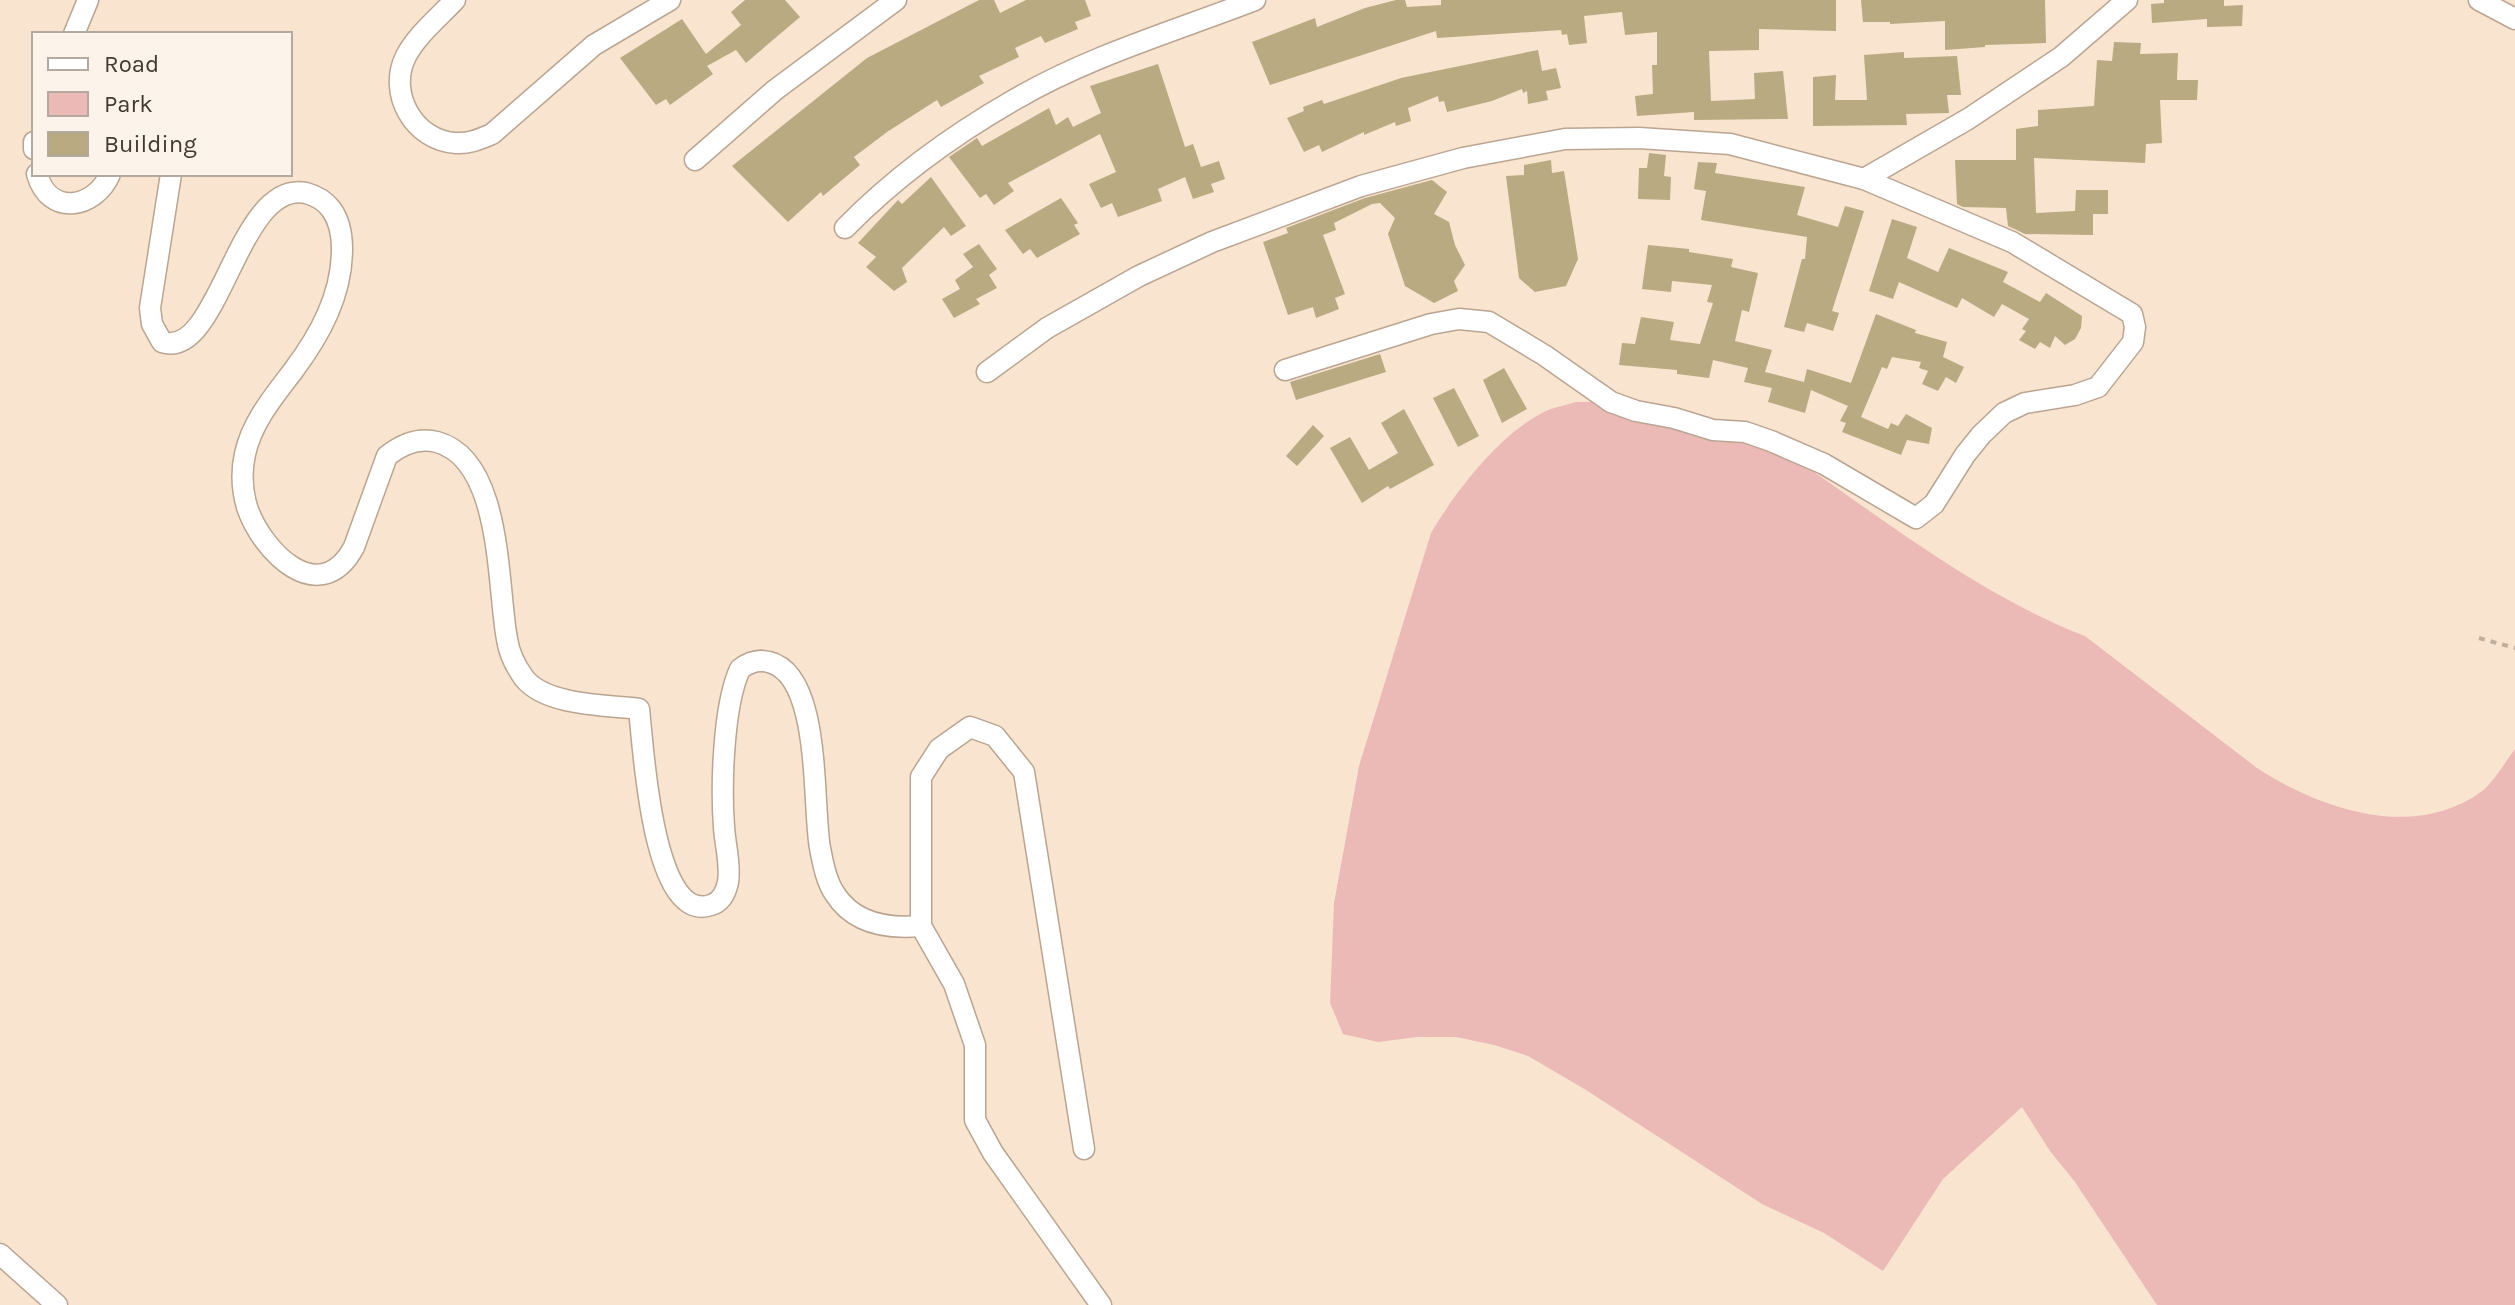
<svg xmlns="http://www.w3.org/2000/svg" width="2515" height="1305" viewBox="0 0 2515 1305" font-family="Karla,sans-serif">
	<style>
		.green { fill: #ebbab7 }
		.building { fill: #b9aa81 }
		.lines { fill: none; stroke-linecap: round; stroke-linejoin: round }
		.minor-casing { stroke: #b9a591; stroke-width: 23 }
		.path { stroke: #c1af9e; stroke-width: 4; stroke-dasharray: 6 6; stroke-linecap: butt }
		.minor { stroke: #fff; stroke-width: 20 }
	</style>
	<rect width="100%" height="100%" fill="#f9e4cf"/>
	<path class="green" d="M1576,402h35l96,19 61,30 33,12c90,62 181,133 284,173l172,132c63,41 156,73 224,24 13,-10 24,-30 34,-43v556h-358l-82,-123 -25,-31 -28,-44 -79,72 -60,92 -59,-38 -62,-29 -176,-114 -58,-34 -34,-11 -38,-8h-39l-39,5 -35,-8 -13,-31 4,-100 25,-137 72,-233c25,-42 69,-100 115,-122 9,-4 21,-6 30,-9z"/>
	<g class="building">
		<polygon points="745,0 785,0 800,17 746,63 736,50 707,66 713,74 670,105 666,99 656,105 620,58 682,19 706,54 741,25 731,12"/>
		<polygon points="979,0 994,0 1000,13 1026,0 1085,0 1091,16 1075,22 1078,29 1045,43 1041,36 1015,48 1019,57 979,76 984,83 941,107 937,100 887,132 854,157 860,165 823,196 821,192 788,222 732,166 867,58"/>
		<polygon points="1396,0 1405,0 1407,7 1441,5 1441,0 1836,0 1836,31 1759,29 1759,50 1709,51 1711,101 1755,99 1754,73 1783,71 1788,119 1694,120 1694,112 1637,116 1635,96 1653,94 1652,65 1657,65 1657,32 1625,35 1622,12 1584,16 1587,43 1569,45 1567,34 1562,35 1561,30 1437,38 1436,31 1270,85 1252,42 1315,18 1317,27 1365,8"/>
		<polygon points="1861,0 2045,0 2046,43 1985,45 1985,47 1945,50 1945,21 1890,24 1890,22 1863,22"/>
		<polygon points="2164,0 2224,0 2224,6 2243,5 2242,26 2207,27 2207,19 2152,23 2151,4 2164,3"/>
		<polygon points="2114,42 2141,43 2140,54 2178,53 2177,80 2198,80 2197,100 2160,100 2162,143 2146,144 2145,163 2034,158 2036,213 2075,211 2076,190 2108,190 2108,214 2093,214 2093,235 2025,234 2008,226 2006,208 1963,207 1957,204 1955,160 2016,160 2016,129 2038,126 2038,110 2094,106 2097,60 2112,61"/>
		<polygon points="1538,50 1542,71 1556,68 1561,88 1546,91 1548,100 1528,104 1527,91 1523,93 1522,89 1492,101 1447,112 1444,101 1439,102 1438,96 1408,108 1411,121 1396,126 1395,122 1364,135 1364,132 1322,152 1319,145 1304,152 1287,118 1304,111 1303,107 1322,100 1324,104 1401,78"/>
		<polygon points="1904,52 1904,58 1957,56 1961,95 1947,95 1949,113 1906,114 1907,125 1813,126 1813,77 1836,75 1835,100 1867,100 1864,55"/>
		<polygon points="1158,64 1185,147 1193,144 1201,167 1219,161 1225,179 1211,184 1214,192 1193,199 1185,177 1158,189 1162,201 1118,217 1112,203 1101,208 1089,184 1116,172 1100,134 1008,183 1014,191 994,205 986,194 980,198 949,157 977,138 982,146 1049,108 1056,125 1068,117 1073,127 1101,113 1090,86"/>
		<polygon points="1649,153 1666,155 1664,176 1671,177 1670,200 1638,199 1639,168 1647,168"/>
		<polygon points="1551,160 1552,173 1564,171 1578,259 1566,286 1535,292 1519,278 1506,176 1524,175 1524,165"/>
		<polygon points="1698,162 1717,163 1715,173 1805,187 1797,215 1838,227 1845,206 1864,211 1832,311 1839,313 1833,331 1807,323 1804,332 1784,327 1802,259 1805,259 1807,237 1701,220 1706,191 1694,189"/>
		<polygon points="931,177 966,226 951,236 944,227 902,268 907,282 894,291 866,267 876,257 858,243 898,200 902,204"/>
		<polygon points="1432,180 1447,192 1434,214 1449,222 1455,245 1465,265 1454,281 1458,291 1434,303 1405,286 1388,234 1395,218 1380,203 1372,204 1334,223 1336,230 1323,235 1345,294 1335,298 1339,309 1316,318 1313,307 1288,315 1263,242 1288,233 1286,228 1365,198"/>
		<polygon points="1061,198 1078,223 1074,225 1080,234 1037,258 1030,249 1023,254 1005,230"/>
		<polygon points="1892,219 1917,227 1907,258 1938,272 1949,248 2008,272 2003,282 2040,302 2046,293 2082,316 2081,328 2075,339 2065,345 2055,336 2050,348 2040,342 2035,349 2019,340 2026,331 2022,329 2029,319 2002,304 1994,317 1962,298 1957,308 1899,282 1893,299 1869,291"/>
		<polygon points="979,244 997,269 989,275 997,288 976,299 980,304 954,318 942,299 960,289 955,280 973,267 963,254"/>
		<polygon points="1648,245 1689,249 1689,252 1733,259 1731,267 1758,273 1749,312 1742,310 1735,341 1772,350 1765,372 1804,382 1807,369 1851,383 1876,314 1916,330 1915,333 1947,342 1943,357 1964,367 1956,383 1946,377 1938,391 1922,384 1928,371 1919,368 1921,362 1892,357 1887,369 1882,367 1861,417 1888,429 1891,423 1898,426 1906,414 1932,428 1929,444 1907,440 1901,455 1842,432 1846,423 1840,421 1848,406 1811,390 1805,413 1768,402 1772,388 1744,382 1748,368 1713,360 1709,378 1677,374 1677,370 1619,365 1622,343 1635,344 1641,317 1674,322 1670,340 1700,344 1713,303 1707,302 1712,285 1672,281 1671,292 1642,289"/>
		<polygon points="1380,354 1386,372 1296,400 1290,382"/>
		<polygon points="1504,368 1527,409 1502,423 1483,380"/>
		<polygon points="1454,388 1479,436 1458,447 1433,398"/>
		<polygon points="1404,409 1434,465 1390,489 1388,486 1362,503 1330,448 1350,437 1369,470 1398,453 1381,423"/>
		<polygon points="1313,425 1324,436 1297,466 1286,456"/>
	</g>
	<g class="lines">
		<defs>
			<g id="minor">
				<path d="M455,0c-16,17 -38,35 -49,56 -19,37 8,85 50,87 13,1 24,-4 36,-9l102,-89 76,-45"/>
				<polyline points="2479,0 2515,19"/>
				<polyline points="74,34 88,0"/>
				<polyline points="34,142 34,149"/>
				<polyline points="695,160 775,90 896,0"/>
				<path d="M37,174c12,43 58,35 73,0"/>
				<path d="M171,174l-21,134 2,16 10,18c58,19 75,-163 144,-149 11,3 19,8 25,16 9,12 11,26 11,40 0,46 -22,86 -49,122 -19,25 -41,51 -48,83 -4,18 -3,36 2,53 15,45 73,103 107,40l33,-91c15,-12 31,-19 50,-14 66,18 60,145 70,197 2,14 9,28 17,39 22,28 83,27 115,31 4,34 13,217 72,196 10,-3 15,-13 17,-23 3,-18 -3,-37 -4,-55 -3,-41 -1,-121 16,-158 9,-7 18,-10 29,-7 53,13 43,142 51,186 3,15 6,33 15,46 19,30 54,35 86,32"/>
				<polyline points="1864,179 1968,119 2061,57 2127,0"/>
				<path d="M845,228c49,-50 108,-93 169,-128 75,-44 161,-69 241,-100"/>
				<polyline points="987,372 1047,328 1139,276 1212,242 1361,186 1463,158 1565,139 1639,138 1730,144 1864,179 2012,242 2132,314 2135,327 2133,342 2098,387 2075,395 2025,403 2004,413 1981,435 1965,455 1934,504 1916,518 1824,464 1771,441 1745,432 1713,430 1674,418 1636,411 1611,402 1544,355 1489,322 1459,319 1431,324 1285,370"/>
				<polyline points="1084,1149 1024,772 995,736 970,727 939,749 921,777 921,926 954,984 975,1045 975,1120 993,1153 1101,1305"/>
				<polyline points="0,1254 57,1305"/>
			</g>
		</defs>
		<use href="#minor" class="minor-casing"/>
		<polyline class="path" points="2479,638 2515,648"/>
		<use href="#minor" class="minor"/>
	</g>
	<rect x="32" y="32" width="260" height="144" fill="#fcf4eb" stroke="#b2a9a1" stroke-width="2"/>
	<rect x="48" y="58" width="40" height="12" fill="#ffffff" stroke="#b2a9a1" stroke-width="2"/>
	<text x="104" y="72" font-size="24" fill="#423931">Road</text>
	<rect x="48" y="92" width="40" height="24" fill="#ebbab7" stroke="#b2a9a1" stroke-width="2"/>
	<text x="104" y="112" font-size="24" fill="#423931">Park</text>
	<rect x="48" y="132" width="40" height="24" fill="#b9aa81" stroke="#b2a9a1" stroke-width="2"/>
	<text x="104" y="152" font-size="24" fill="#423931">Building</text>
</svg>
